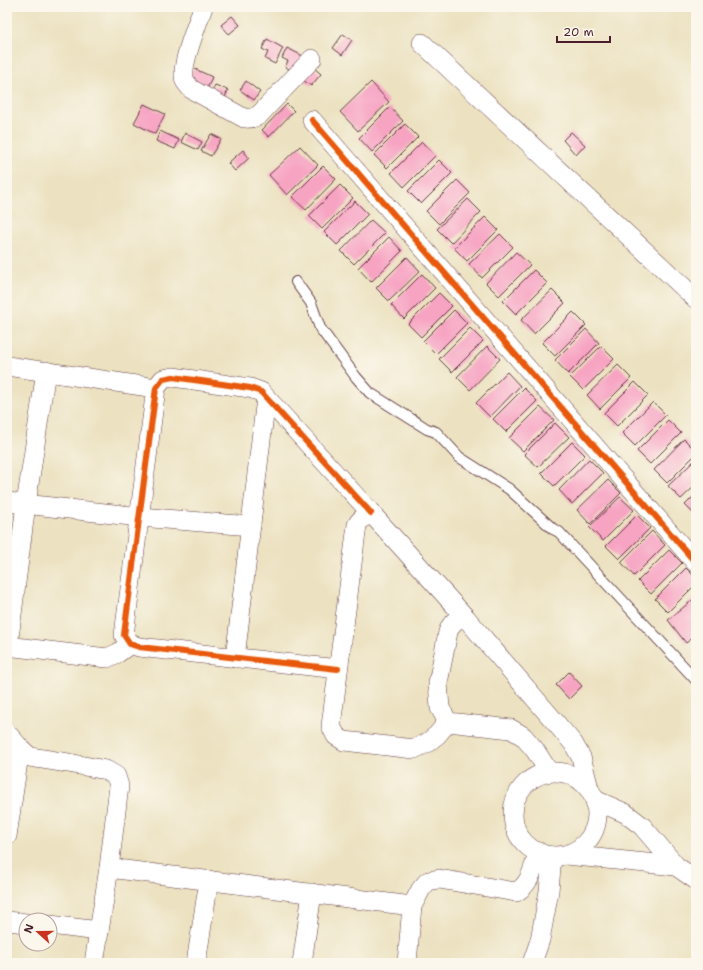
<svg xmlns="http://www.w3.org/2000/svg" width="703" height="970" viewBox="0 0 703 970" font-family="'Shantell Sans',sans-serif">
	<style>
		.building { fill: #f7a4c3 }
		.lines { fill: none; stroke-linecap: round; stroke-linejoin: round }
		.service-casing { stroke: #623c42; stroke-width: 12 }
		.minor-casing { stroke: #623c42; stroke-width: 20 }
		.service { stroke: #fff; stroke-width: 10 }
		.minor { stroke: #fff; stroke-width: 19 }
		.cycleway-casing { stroke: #fbf7ec; stroke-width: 8 }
		.cycleway { stroke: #e8590c; stroke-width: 6 }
	</style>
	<rect width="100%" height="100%" fill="#fbf7ec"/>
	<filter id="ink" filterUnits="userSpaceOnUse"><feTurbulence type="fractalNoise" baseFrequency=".025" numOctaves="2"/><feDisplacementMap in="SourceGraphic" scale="8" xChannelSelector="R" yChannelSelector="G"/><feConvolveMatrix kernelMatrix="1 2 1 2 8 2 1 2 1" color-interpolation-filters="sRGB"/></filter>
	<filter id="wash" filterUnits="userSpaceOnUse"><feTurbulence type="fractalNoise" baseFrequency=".012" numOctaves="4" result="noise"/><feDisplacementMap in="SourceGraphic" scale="16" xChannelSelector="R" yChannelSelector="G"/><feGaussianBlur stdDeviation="0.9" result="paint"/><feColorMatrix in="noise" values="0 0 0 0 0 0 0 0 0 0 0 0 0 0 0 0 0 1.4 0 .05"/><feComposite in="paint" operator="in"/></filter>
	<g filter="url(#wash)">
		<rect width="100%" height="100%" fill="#ece2c1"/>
		<g id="blocks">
			<g class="building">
				<polygon points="232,16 240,25 229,34 221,25"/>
				<polygon points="343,34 352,40 342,55 333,48"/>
				<polygon points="267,39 283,48 275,64 265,59 268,52 262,49"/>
				<polygon points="287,48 303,56 295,72 285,67 288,61 282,58"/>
				<polygon points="313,67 321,74 311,86 303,80"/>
				<polygon points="193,68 212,77 207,89 188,80"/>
				<polygon points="246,81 260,92 254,100 240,90"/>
				<polygon points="371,82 389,102 358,131 340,112"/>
				<polygon points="215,85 228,90 223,102 210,97"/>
				<polygon points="144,104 165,114 155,134 134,123"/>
				<polygon points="287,104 294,111 269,137 262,130"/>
				<polygon points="390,107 403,121 372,152 359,138"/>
				<polygon points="405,124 418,137 387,168 374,155"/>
				<polygon points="160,131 179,140 175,149 156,141"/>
				<polygon points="571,132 585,145 576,155 563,140"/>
				<polygon points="185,133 202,142 198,150 181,142"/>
				<polygon points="211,134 221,139 211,156 201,151"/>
				<polygon points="422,142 435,156 404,187 391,173"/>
				<polygon points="300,146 318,165 287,195 269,175"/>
				<polygon points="243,150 249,158 235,171 228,163"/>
				<polygon points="439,160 452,173 421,204 408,191"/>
				<polygon points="323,166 336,179 306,210 292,197"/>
				<polygon points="457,180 470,193 439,224 426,211"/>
				<polygon points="340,185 353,198 322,229 309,216"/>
				<polygon points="468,199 481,212 451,243 437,229"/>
				<polygon points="355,201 368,214 337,245 324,232"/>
				<polygon points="485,217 498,230 467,261 454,248"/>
				<polygon points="371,220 385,233 354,264 341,251"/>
				<polygon points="500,234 513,247 482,278 469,264"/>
				<polygon points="389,237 402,251 371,282 358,268"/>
				<polygon points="516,252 530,265 499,296 486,283"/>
				<polygon points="407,257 420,271 389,301 376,288"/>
				<polygon points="534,270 547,283 516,314 503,301"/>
				<polygon points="422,274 435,288 404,319 391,305"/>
				<polygon points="552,290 565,303 534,334 521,320"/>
				<polygon points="439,293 452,306 421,337 408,324"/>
				<polygon points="454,310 467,323 436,354 423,341"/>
				<polygon points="573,312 586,325 555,356 542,343"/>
				<polygon points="470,328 483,341 452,372 439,359"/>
				<polygon points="586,329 599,343 568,374 555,360"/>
				<polygon points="487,346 500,359 470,390 457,377"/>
				<polygon points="601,346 614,359 583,390 570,377"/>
				<polygon points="618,365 631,378 600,409 587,395"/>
				<polygon points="507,372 520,386 490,417 476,403"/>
				<polygon points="635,382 648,395 617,426 604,413"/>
				<polygon points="524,388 537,401 506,432 493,419"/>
				<polygon points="653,402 666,415 635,446 622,433"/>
				<polygon points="540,407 554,420 523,451 509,438"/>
				<polygon points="668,420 681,433 650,464 637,451"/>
				<polygon points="555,423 569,437 538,467 524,454"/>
				<polygon points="684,439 696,451 696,454 667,483 654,470"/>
				<polygon points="572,442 585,455 554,486 541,473"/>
				<polygon points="589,459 603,473 572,504 559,490"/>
				<polygon points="696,459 696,485 681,499 668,486"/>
				<polygon points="608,480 621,493 590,524 577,510"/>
				<polygon points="696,494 696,516 685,505"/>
				<polygon points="620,497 634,510 603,541 589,527"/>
				<polygon points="637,515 650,528 619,559 606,546"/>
				<polygon points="652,531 665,545 634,576 621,562"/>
				<polygon points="669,550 682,563 651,594 638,581"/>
				<polygon points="686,568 696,578 696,584 668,612 655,599"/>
				<polygon points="696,597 696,635 686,643 668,620"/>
				<polygon points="569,672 582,686 569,699 556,685"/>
			</g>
		</g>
	</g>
	<g filter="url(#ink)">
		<use href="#blocks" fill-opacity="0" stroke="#623c42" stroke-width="1"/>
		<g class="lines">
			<defs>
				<polyline id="service" points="296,282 311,303 320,328 356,377 370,393 427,429 436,432 459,457 509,489 553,529 559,532 696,680"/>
				<g id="minor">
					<path d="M203,7c-5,16 -24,60 -18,74 1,2 4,5 6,8l53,29c6,1 10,0 15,-3l53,-56"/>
					<polyline points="422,43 696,299"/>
					<polyline points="312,120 696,563"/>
					<polyline points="7,366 156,388"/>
					<polyline points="7,502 140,517 251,526"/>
					<polyline points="7,646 107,658 118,653 130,644"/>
					<polyline points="8,646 26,504 46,371"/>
					<polyline points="235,658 266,398"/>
					<polyline points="338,669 139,647 130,644 124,635 156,388 163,379 173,377 250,388 261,392 371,513"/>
					<path d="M448,722l-11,13 -10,8 -13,6 -70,-8 -8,-5 -5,-10 26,-201c3,-6 8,-9 14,-12l95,105"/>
					<polyline points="7,733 20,748 30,757 68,763 106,770 116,776 119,786 109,868 94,963"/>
					<circle cx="555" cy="814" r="42"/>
					<path d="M549,772l-14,-22 -12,-14 -12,-7 -63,-7 -8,-14 -2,-25 10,-51c4,-10 7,-13 18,-14l107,125 8,14 8,31"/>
					<polyline points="595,800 625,813 642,826 676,866 696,880"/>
					<polyline points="7,836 20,748"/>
					<polyline points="566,855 676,866"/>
					<path d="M109,868l303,38 9,-17 7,-8 11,-2 77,13c15,-8 17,-25 23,-40"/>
					<polyline points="7,921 26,923"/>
					<polyline points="50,925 99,931"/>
					<polyline points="196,963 209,880"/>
					<polyline points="302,963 312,893"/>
					<polyline points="407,963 412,906"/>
					<polyline points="532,963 540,940 549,891 552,856"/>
				</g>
			</defs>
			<use href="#service" class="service-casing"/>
			<use href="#minor" class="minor-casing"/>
			<use href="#service" class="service"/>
			<use href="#minor" class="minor"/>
			<defs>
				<g id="cycleway">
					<polyline points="312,120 696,563"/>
					<polyline points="338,669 139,647 130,644 124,635 156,388 163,379 173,377 250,388 261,392 371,513"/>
				</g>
			</defs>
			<use href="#cycleway" class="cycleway-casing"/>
			<use href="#cycleway" class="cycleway"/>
		</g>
	</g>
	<rect width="703" height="970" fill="none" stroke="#fbf7ec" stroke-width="24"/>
	<g transform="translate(38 932) rotate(291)"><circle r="19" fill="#fbf7ec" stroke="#b4a19f"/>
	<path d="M0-3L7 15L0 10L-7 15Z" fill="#c8321e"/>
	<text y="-6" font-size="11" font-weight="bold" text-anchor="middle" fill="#4a1f2b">N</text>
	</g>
	<path d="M557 36v6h53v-6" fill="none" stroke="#4a1f2b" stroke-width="2"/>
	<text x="563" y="36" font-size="12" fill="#4a1f2b" stroke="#fbf7ec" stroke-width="3" paint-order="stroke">20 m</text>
</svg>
